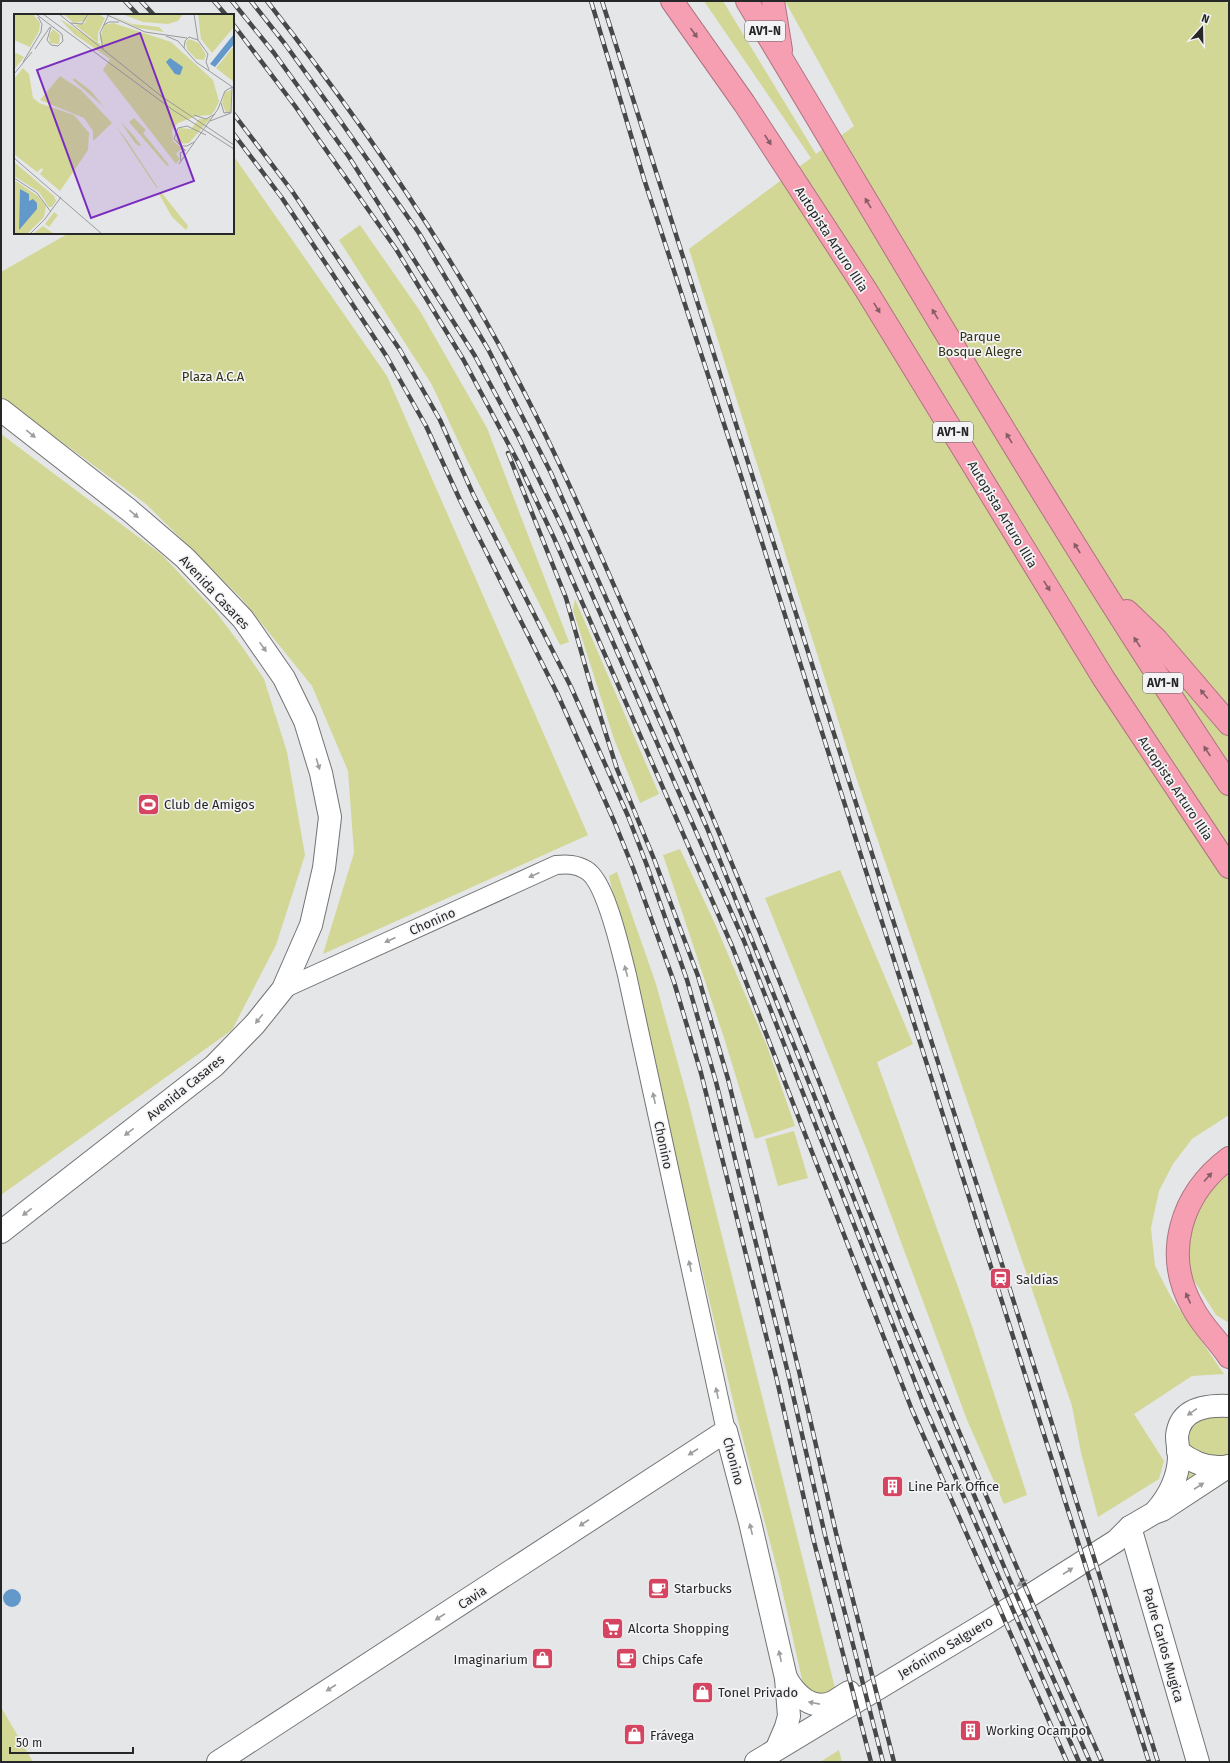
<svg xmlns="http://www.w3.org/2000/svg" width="1230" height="1763" viewBox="0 0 1230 1763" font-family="'Fira Sans',sans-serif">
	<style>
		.green { fill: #d3d795 }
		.water { fill: #6398ca }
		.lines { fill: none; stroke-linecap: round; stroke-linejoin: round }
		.street-casing { stroke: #727375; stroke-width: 20 }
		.secondary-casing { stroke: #727375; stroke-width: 24 }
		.highway-casing { stroke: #ad7481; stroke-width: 24 }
		.street { stroke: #fff; stroke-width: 18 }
		.secondary { stroke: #fff; stroke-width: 22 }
		.highway { stroke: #f69eb2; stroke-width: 22 }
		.rail-casing { stroke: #474848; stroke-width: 4.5 }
		.rail { stroke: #f3f3f5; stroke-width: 3; stroke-dasharray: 9; stroke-linecap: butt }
		.oneway { fill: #845d66 }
		.oneway2 { fill: #9d9e9e }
		.labels { text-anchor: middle; stroke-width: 3.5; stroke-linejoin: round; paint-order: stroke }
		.shield { fill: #f3f3f5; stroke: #646465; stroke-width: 1 }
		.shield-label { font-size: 12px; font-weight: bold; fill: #262727 }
		.street-label { font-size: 13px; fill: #262727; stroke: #f3f3f5 }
		.park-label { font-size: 13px; fill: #313313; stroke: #f3f3f5 }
		.poi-label { font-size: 13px; fill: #262727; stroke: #f3f3f5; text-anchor: start }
		.inset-road { fill: none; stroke: #999a9b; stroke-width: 1 }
		.view { fill: #7b2cbf; fill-opacity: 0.15; stroke: #7b2cbf; stroke-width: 2 }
		.inset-edge { fill: none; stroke: #262727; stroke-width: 2 }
	</style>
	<rect width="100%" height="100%" fill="#e5e6e8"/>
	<g class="green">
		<polygon points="704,1 723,1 816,154 854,126 785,1 1224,1 1229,4 1229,1115 1192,1139 1173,1164 1159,1191 1151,1228 1155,1266 1171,1297 1224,1374 1192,1376 1134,1414 1164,1461 1159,1479 1098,1517 1081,1453 1072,1406 856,777 689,249 811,158"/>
		<polygon points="233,155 387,376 588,835 323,954 354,853 348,771 312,686 241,598 146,504 1,397 1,272 69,233 233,233"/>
		<polygon points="360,225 420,311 487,428 569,642 560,645 467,460 432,385 339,240"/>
		<polygon points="1,434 161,554 216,612 243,648 264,679 287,752 305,855 276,945 232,1030 1,1195"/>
		<polygon points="575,599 659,794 640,803 614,739 573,610"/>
		<polygon points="680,849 716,926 767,1046 795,1126 755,1139 725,1041 663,855"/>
		<polygon points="840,870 913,1044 877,1062 972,1326 1027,1495 1004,1504 967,1420 868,1153 765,898"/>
		<polygon points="617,872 656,984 688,1100 835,1688 829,1694 814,1696 803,1684 780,1580 735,1409 609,876"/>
		<polygon points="794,1131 808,1178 778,1186 765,1139"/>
		<polygon points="1229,1171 1229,1323 1216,1315 1188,1271 1186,1231 1221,1175"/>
		<polygon points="1229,1406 1229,1466 1161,1505 1178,1431"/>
		<polygon points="1,1707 33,1762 1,1762"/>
		<polygon points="839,1750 842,1762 820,1762"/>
	</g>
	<circle class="water" cx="12" cy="1598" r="9"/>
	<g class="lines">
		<defs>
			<path id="street" d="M283,989l273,-124c11,-1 20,-1 30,5 20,11 35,82 41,105l99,456"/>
			<g id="secondary">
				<polyline points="1,410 129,510 185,558 243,619 284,678 305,721 321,773 330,817 324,868 311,925 283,989 255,1024 214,1066 1,1232"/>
				<path d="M1178,1451c15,12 32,19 51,15"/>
				<path d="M1156,1511c13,-15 22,-33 23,-53 0,-8 -2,-14 -2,-22 3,-28 30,-31 52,-30"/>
				<polyline points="1130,1527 1198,1762"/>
				<path d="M786,1678c9,16 26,34 47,24 5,-3 11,-7 16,-10"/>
				<polyline points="218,1762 726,1431 750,1522 786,1678 789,1716 786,1727 777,1748"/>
				<polyline points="756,1762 988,1622 1116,1541 1130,1527 1154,1513 1162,1510 1229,1466"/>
			</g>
			<g id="highway">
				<polyline points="672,1 744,103 866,290 1104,679 1229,867"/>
				<path d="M747,1c158,262 311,528 482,783"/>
				<polyline points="773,1 781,50"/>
				<polyline points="1127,611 1157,640 1229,724"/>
				<path d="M1229,1158c-48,36 -67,96 -36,150 9,18 25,32 36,49"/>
			</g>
		</defs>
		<use href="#street" class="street-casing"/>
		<use href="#secondary" class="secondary-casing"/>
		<use href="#highway" class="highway-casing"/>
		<use href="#street" class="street"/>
		<use href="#secondary" class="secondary"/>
		<use href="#highway" class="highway"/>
		<defs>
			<g id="rail">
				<polyline points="125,1 138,15"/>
				<polyline points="141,1 154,15"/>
				<polyline points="214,1 226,15"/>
				<polyline points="232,1 274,53 349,157 475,356 518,436 565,533 744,941 924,1405 1079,1762"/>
				<polyline points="251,1 285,44 339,119 419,233 488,349 551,473 707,828 813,1093 904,1328 1008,1576 1090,1762"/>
				<path d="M267,1c85,108 164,221 231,342 52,94 95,194 138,293 50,117 100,235 147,354 45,112 87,226 133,338 60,146 122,290 186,434"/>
				<polyline points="591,1 644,179 741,476 1090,1580 1149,1762"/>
				<polyline points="602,1 1006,1277 1158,1762"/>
				<polyline points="233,24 295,106 396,249 463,359 518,462 554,538 732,946 912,1410 1067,1762"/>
				<polyline points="233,113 292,191 400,350 440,420 473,494 571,687 628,816 646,863 687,980 716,1082 788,1373 825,1535 883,1762"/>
				<polyline points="233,133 282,198 326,264 387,357 426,426 460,500 557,693 614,821 633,868 674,982 701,1073 776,1376 813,1538 871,1762"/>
				<polyline points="508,453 566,598 592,690 617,769 654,859 698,976 728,1079 799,1371 836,1533 894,1762"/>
			</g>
		</defs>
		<use href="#rail" class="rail-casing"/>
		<use href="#rail" class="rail"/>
	</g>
	<defs><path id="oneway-solid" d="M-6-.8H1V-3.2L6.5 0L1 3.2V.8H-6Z"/></defs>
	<g class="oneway">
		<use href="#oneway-solid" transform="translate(694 33) rotate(55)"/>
		<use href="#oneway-solid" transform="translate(768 140) rotate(57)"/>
		<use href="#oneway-solid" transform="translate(868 203) rotate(-121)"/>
		<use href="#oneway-solid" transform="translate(877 308) rotate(58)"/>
		<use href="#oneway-solid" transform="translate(935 314) rotate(-121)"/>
		<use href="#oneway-solid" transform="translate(1009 438) rotate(-121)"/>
		<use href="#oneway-solid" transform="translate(1077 548) rotate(-122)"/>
		<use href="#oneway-solid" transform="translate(1047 586) rotate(58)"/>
		<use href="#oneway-solid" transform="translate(1137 642) rotate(-123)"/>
		<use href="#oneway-solid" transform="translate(1204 694) rotate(-130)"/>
		<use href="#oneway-solid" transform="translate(1207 751) rotate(-124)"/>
		<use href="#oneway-solid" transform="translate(1208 1177) rotate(-48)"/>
		<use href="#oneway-solid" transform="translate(1188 1298) rotate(-114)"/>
	</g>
	<g class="oneway2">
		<use href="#oneway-solid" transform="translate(31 434) rotate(39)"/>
		<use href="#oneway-solid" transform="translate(134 514) rotate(40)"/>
		<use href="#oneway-solid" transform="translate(263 647) rotate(55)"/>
		<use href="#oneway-solid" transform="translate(318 764) rotate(73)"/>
		<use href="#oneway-solid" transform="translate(534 875) rotate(156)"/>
		<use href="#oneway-solid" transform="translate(390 940) rotate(156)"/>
		<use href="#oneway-solid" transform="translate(626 971) rotate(-105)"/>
		<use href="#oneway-solid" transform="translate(259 1019) rotate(129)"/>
		<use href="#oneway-solid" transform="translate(654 1098) rotate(-102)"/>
		<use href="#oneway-solid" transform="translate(129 1132) rotate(142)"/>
		<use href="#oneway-solid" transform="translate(27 1212) rotate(142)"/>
		<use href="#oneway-solid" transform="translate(690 1266) rotate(-102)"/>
		<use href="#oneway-solid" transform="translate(717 1393) rotate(-102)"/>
		<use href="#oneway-solid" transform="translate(1192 1412) rotate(145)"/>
		<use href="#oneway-solid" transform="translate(693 1452) rotate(147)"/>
		<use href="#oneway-solid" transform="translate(1199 1486) rotate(-33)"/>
		<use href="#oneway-solid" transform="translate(584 1523) rotate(147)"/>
		<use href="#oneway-solid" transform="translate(751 1529) rotate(-103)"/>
		<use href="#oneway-solid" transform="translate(1068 1571) rotate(-33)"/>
		<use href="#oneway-solid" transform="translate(1022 1583) rotate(148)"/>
		<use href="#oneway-solid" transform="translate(440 1617) rotate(147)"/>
		<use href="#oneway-solid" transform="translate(780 1656) rotate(-102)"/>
		<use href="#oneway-solid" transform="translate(331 1688) rotate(147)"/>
		<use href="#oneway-solid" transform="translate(814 1703) rotate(-169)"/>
	</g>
	<defs>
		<symbol id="stadium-square" viewBox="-11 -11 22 22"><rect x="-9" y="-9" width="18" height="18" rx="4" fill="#d54562" stroke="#f3f3f5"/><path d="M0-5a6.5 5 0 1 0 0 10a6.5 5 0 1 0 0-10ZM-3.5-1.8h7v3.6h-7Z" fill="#fff"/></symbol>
		<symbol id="station-square" viewBox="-11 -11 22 22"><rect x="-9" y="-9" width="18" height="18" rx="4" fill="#d54562" stroke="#f3f3f5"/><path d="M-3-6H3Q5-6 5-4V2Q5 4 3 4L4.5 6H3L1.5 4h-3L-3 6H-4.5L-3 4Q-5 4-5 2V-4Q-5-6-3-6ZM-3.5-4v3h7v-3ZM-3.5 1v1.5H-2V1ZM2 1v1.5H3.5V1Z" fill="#fff"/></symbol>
		<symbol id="building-square" viewBox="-11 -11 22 22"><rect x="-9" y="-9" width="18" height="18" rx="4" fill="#d54562" stroke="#f3f3f5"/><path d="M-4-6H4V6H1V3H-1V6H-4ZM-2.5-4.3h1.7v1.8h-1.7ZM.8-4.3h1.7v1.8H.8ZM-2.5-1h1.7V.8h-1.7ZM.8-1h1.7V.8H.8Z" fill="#fff"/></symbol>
		<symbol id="cafe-square" viewBox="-11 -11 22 22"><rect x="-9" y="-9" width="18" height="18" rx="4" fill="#d54562" stroke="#f3f3f5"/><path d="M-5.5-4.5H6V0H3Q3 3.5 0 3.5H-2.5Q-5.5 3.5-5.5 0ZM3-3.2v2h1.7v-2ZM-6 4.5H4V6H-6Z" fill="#fff"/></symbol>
		<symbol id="supermarket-square" viewBox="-11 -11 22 22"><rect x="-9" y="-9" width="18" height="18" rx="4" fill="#d54562" stroke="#f3f3f5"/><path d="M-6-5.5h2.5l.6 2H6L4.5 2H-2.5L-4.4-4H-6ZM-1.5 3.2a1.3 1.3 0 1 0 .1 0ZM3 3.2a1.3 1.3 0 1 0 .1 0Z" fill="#fff"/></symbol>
		<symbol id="shop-square" viewBox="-11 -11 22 22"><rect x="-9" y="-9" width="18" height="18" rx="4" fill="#d54562" stroke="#f3f3f5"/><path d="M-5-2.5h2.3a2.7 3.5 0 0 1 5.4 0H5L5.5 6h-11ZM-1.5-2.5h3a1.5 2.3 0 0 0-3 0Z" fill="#fff"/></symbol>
	</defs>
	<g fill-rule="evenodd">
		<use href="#stadium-square" x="136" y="792" width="25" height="25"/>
		<use href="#station-square" x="988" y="1266" width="25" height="25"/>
		<use href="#building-square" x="880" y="1474" width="25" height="25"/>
		<use href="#cafe-square" x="646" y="1576" width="25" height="25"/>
		<use href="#supermarket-square" x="600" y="1616" width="25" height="25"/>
		<use href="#shop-square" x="530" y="1646" width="25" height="25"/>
		<use href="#cafe-square" x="614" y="1646" width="25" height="25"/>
		<use href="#shop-square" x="690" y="1680" width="25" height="25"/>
		<use href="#building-square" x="958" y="1718" width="25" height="25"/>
		<use href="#shop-square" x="622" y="1722" width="25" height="25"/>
	</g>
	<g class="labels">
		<g class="shield">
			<rect x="745" y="21" width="40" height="20" rx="3"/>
			<rect x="933" y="422" width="40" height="20" rx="3"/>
			<rect x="1143" y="673" width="40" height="20" rx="3"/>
		</g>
		<g class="shield-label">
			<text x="765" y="35">AV1-N</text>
			<text x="953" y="436">AV1-N</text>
			<text x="1163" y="687">AV1-N</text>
		</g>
		<g class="street-label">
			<text transform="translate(832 239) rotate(57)" y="5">Autopista Arturo Illia</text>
			<text transform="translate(1003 514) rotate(59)" y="5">Autopista Arturo Illia</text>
			<text transform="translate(215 592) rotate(47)" y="5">Avenida Casares</text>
			<text transform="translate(1176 788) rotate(56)" y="5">Autopista Arturo Illia</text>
			<text transform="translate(432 921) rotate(-24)" y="5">Chonino</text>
			<text transform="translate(185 1087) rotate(-39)" y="5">Avenida Casares</text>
			<text transform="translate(664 1145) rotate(78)" y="5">Chonino</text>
			<text transform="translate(734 1461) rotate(75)" y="5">Chonino</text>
			<text transform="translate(472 1597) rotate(-33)" y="5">Cavia</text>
			<text transform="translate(1164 1645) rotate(74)" y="5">Padre Carlos Mugica</text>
			<text transform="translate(945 1647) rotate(-31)" y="5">Jerónimo Salguero</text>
		</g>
		<g class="park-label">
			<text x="980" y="341">Parque<tspan x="980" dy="15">Bosque Alegre</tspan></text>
			<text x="213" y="381">Plaza A.C.A</text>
		</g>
		<g class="poi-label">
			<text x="164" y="809">Club de Amigos</text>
			<text x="1016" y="1284">Saldías</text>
			<text x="908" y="1491">Line Park Office</text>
			<text x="674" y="1593">Starbucks</text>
			<text x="628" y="1633">Alcorta Shopping</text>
			<text x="528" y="1664" text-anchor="end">Imaginarium</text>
			<text x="642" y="1664">Chips Cafe</text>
			<text x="718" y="1697">Tonel Privado</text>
			<text x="986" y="1735">Working Ocampo</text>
			<text x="650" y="1740">Frávega</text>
		</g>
	</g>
	<g transform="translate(14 14)">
		<rect width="220" height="220" fill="#e5e6e8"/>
		<path d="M0,0h19l7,9 -1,8 -9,16 -16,-7zM49,0h24l-2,7 -11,2zM74,0h10l7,4 -7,15v10l-23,-18 10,-2zM95,0l23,10 27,3 5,5 -26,-4zM108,0h61l-5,7 -10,3 -25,-2zM184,0h36v13l-22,26 -11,-14zM46,5l43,27 -3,-7 4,-14 9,-2 58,19 42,38 6,21 -4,9 -4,5 -14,1 -19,7 -6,7 1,11 9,7 -6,6 4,5 -4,5 -73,-94 7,-11 -36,-25zM39,15l7,6 -1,9 -9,-1 -1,-7zM175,25l10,4 7,12 -2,5 -8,-1 -9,-10 -1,-7zM220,32v36l-18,-14zM0,38l10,5 -10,13zM9,54l6,6 4,24 6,5 35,12 15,18 -1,17 -28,41 -20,-17 3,-4 -1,-2 -5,4 -23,-18v-75zM46,62l21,14 31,33 -19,18v-10l-9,-13 -44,-18zM60,64l17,13 13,16 -31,-27zM217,76v21l-5,2 -4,-10 3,-11zM120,104l12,12 -3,3 26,32 -2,1 -38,-44zM197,104l-22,25 -10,1 -3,-3 3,-13 12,1 8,-10zM106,107l13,14 8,10 -2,1 -4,-3zM101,111l13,17 30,46 -2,-1zM0,148l40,34 2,5 -4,6h-3l-10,-15 -25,-16zM0,166l24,16 8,10 -2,11 -17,17h-13zM147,178l27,34 -2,4 -14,-13 -13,-23zM40,198l4,3 -9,12 -4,-3zM29,212l11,8h-21z" fill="#d3d795"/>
		<path d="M220,20v10l-19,23 -5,-3zM156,44l13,9 -3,8 -5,-1 -9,-12zM6,175l9,5v7l4,-2 4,4v6l-18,21z" fill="#6398ca"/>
		<path class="inset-road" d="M22,0l26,20 1,7 -5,5 -7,-1 -4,-5 4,-13M29,0l130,96 61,39M45,0l102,82 73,49M91,0l40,18 42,6M180,0l4,26M57,9l11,1 6,-10M90,11l5,-3h10M152,22l12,5 18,21 38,26M170,34l1,-7 4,-4 9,3 10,14 -2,8 3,8M21,35l15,-22M89,35l-3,-16 8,-17M9,48l18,-30 1,-8 -4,-7M0,60l18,-22M207,89l3,10 7,-1M180,101l12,4 9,-5M196,107l21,-8 1,-26M166,132h7l7,-4M171,136l-11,-11 4,-11 9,-2 19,9M0,144l88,76M167,147l-1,-8 6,-3M165,150l39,-55 7,-18 7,-4M0,164l23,15 14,19M16,220l15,-15 16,-22"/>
		<path class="view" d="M126,19l54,148 -103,37 -54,-148z"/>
		<rect width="220" height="220" class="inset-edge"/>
	</g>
	<rect width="1230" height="1763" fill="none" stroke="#262727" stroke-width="4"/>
	<g transform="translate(1202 28) rotate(20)" stroke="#f3f3f5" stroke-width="3" paint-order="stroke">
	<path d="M0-3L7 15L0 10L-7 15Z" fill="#262727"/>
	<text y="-6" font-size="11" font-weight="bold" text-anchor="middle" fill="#262727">N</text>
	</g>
	<path d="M10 1747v6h123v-6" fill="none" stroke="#262727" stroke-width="2"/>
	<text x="16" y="1747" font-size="12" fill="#262727" stroke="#f3f3f5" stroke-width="3" paint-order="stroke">50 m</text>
</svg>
